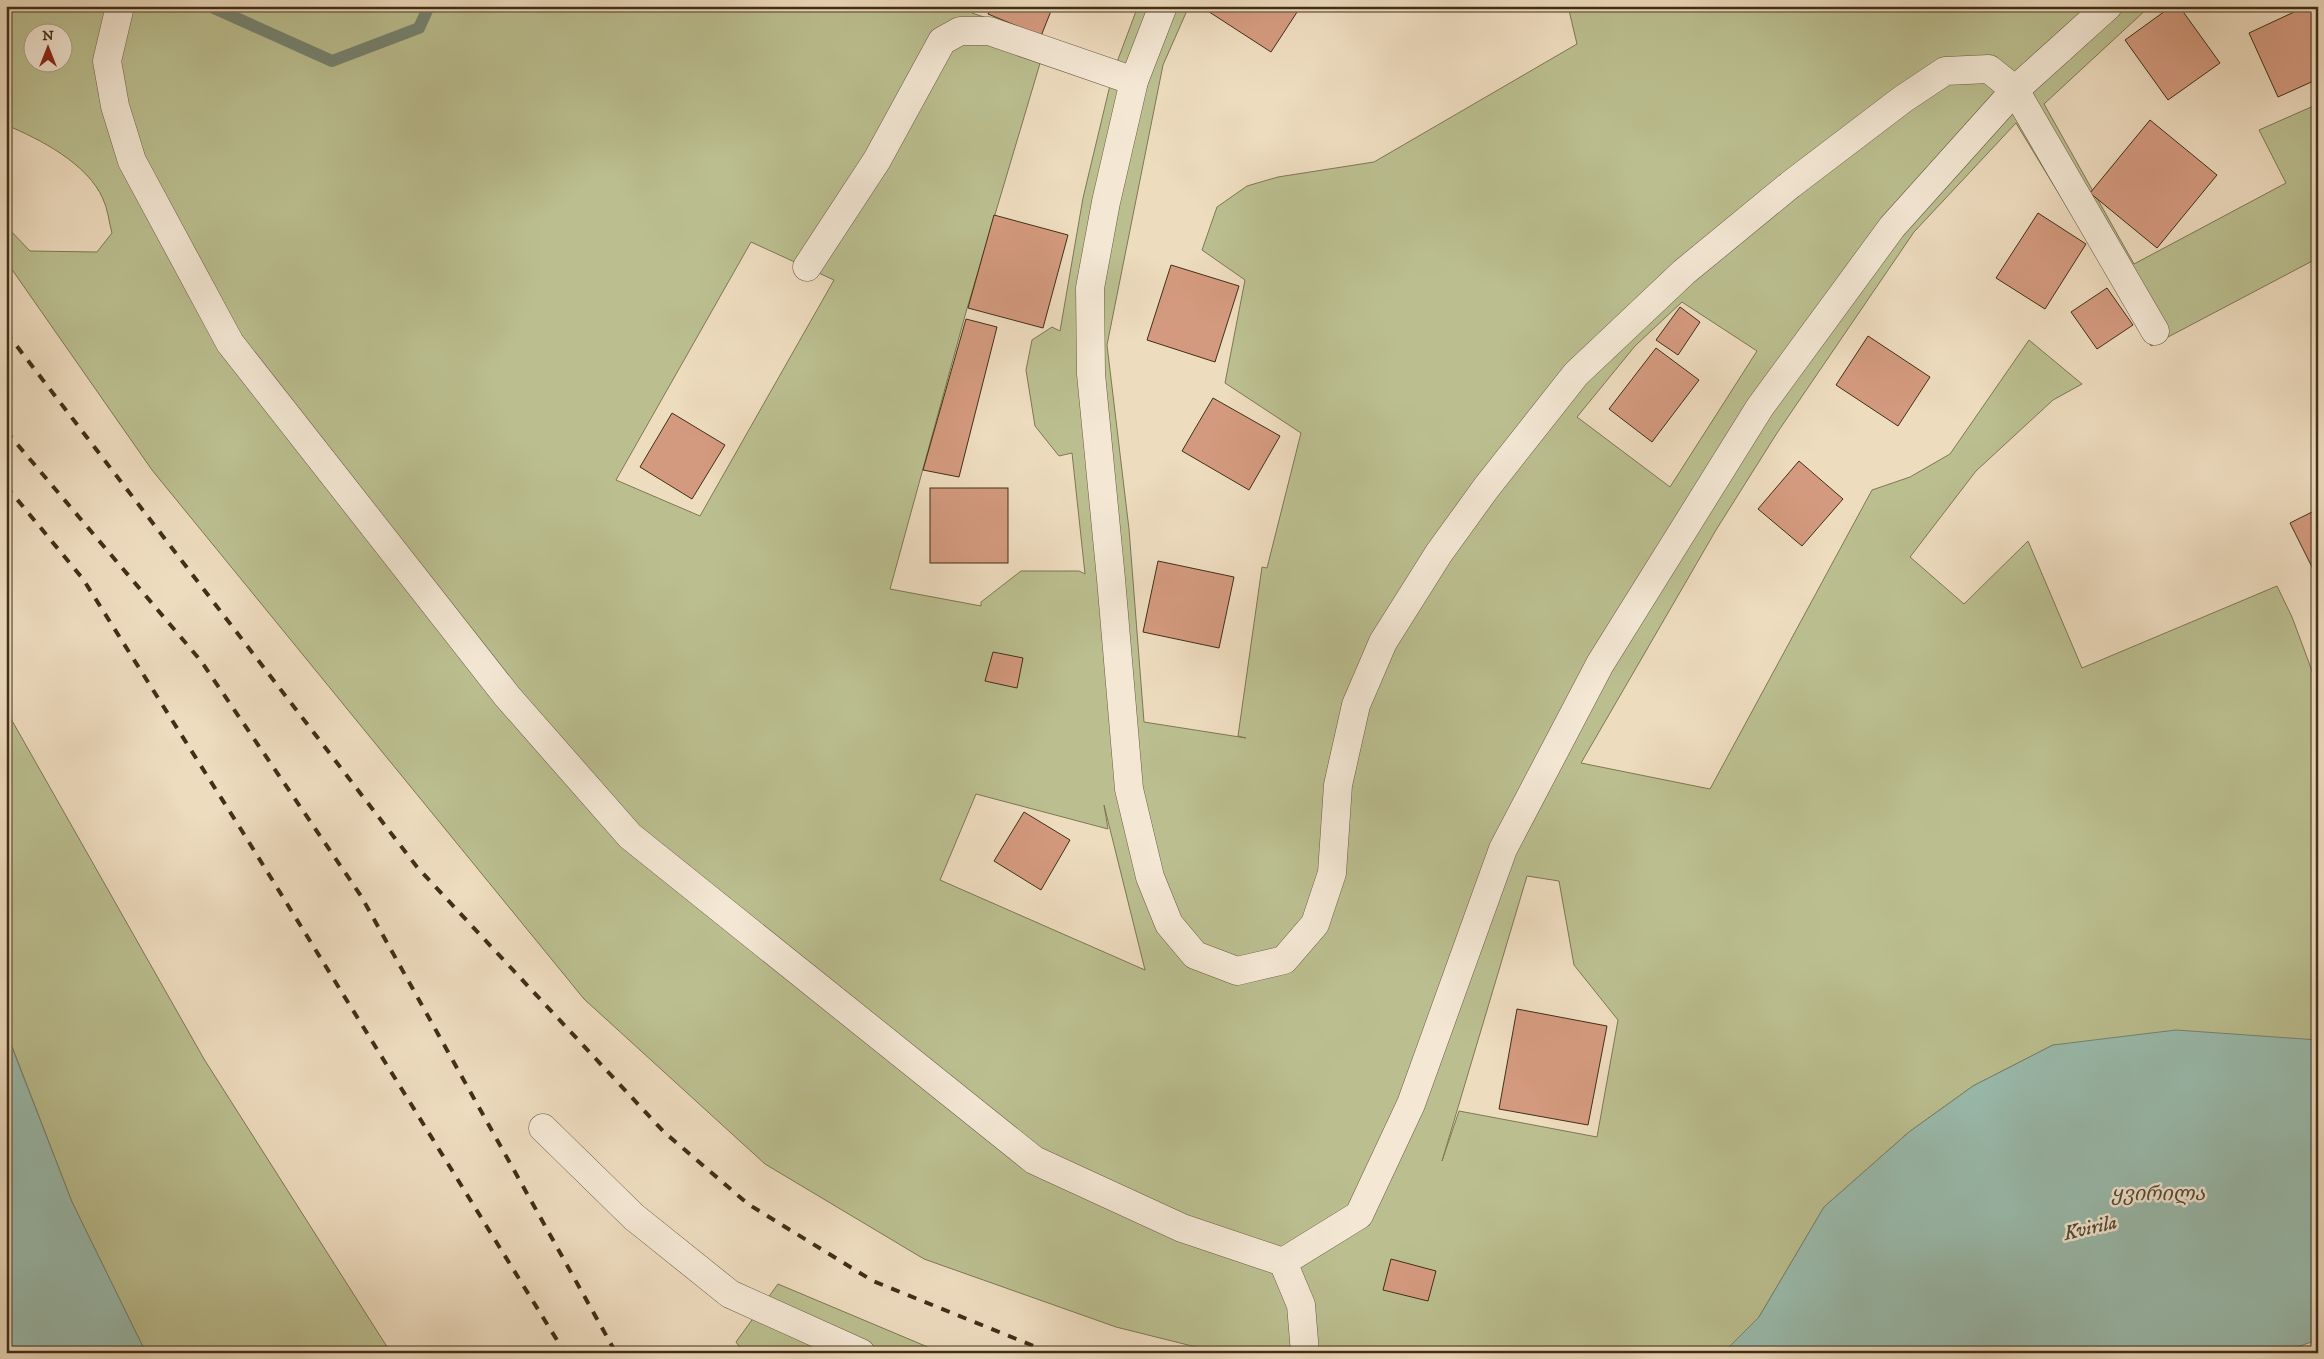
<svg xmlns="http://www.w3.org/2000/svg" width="2324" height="1359" viewBox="0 0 2324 1359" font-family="'IM FELL DW Pica','Noto Serif Georgian',serif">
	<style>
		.green { fill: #bbbf90; stroke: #7e7754; fill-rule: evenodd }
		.water { fill: #9abcae; stroke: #768472 }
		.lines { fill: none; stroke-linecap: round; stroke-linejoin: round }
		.stream { stroke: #768472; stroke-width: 12 }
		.building { fill: #d49a7f; stroke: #402f17 }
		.minor-casing { stroke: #6c5a41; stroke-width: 29 }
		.minor { stroke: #f4e8d5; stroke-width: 28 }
		.rail { stroke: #402f17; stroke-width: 4; stroke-dasharray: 9 9; stroke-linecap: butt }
		.labels { text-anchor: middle; stroke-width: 5; stroke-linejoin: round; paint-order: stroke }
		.water-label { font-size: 20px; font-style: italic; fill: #524b35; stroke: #f4e8d5 }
	</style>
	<rect width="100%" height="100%" fill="#eedcbf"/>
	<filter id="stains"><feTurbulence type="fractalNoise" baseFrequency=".004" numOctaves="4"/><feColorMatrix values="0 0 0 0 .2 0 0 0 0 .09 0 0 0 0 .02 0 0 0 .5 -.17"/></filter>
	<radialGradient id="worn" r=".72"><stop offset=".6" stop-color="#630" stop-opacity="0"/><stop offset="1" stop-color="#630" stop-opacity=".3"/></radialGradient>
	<g class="green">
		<path d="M6,6h968l-2,7 145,49 21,-56h51l-26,59 -56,280 22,184 15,193 102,16 -8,-2 24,-169 5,1 34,-135 -76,-50 20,-103 -43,-30 15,-43 30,-21 31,-9 96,-15 203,-118 -9,-38h582l-106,98 90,160 152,-81 -27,-53 59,-26v154l-167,88 -135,-223 -102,109 -137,201 -61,97 -135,233 129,26 162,-299 38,-13 40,-23 79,-114 53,44 -29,16 -77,71 -66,86 54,47 64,-63 54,127 195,-82 15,31 26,70v353l-265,5 -80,41 -64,46 -85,75 -65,110 -36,36h-503l-104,-26 -192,-68 -159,-95 -181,-165 -432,-529 -146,-209v-35l24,25 67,1 15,-19c-3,-10 -4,-24 -9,-34 -15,-35 -63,-60 -97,-74zM32,32h30v30h-30zM1041,60l70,21 -28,117 -23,133 -8,-4 -20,13 -6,30 9,56 24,30 13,-3 13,121 -6,-3h-58l-40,31v4l-91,-17 76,-277zM751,242l83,38 -134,236 -84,-36zM1682,302l75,49 -87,136 -93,-70 58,-71zM976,794l132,35 -4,-24 41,165 -205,-90zM1527,876l32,5 15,84 44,55 -21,117 -138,-26 -17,50z"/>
		<polygon points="6,710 204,1059 391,1353 146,1353 72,1202 6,1031"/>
		<polygon points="778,1284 942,1353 744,1353 736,1342"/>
	</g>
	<g class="water">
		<polygon points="2176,1030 2318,1040 2318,1340 2278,1353 1723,1353 1759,1317 1824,1207 1909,1132 1973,1086 2053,1045"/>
		<polygon points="6,1032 72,1202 146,1353 6,1353"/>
	</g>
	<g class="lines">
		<polyline class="stream" points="214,8 332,61 419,28 429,6"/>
	</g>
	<g class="building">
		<polygon points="992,6 1053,6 1041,36 988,14"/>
		<polygon points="1200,6 1301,6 1271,52"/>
		<polygon points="2172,6 2179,6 2220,63 2168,100 2125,40"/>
		<polygon points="2307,6 2318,6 2318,79 2278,97 2249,33"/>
		<polygon points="2150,120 2217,175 2157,248 2090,193"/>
		<polygon points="2038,213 2086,244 2045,309 1996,278"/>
		<polygon points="994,215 1068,235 1043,328 968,308"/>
		<polygon points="1171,265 1239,286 1215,362 1147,340"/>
		<polygon points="2107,288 2133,325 2097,349 2071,312"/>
		<polygon points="1680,307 1700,322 1678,355 1656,340"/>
		<polygon points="966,319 997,327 959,477 923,470"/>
		<polygon points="1868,336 1930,377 1898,426 1836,385"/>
		<polygon points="1656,348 1699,380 1652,442 1609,409"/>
		<polygon points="1213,398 1280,436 1249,490 1182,451"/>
		<polygon points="672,413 725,445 692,499 640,467"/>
		<polygon points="1799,461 1843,499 1802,546 1758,509"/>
		<rect x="930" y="488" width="78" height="75"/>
		<polygon points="2318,509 2318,579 2290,523"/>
		<polygon points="1158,561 1234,577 1219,648 1143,632"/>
		<polygon points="993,652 1023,658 1017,688 985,681"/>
		<polygon points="1024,812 1070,840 1041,890 994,861"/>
		<polygon points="1517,1009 1607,1026 1588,1125 1499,1109"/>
		<polygon points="1391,1259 1436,1271 1428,1301 1383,1290"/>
	</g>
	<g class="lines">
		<defs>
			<g id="minor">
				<polyline points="120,6 107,61 115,106 132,161 230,343 507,696 630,836 1034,1160 1182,1228 1283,1262 1301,1305 1305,1353"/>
				<polyline points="1163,6 1134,81 1106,202 1090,288 1091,374 1111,579 1129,789 1150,877 1169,924 1195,955 1237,971 1284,960 1315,924 1332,873 1338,785 1356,705 1383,642 1439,553 1486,488 1576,374 1684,272 1790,185 1903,99 1945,71 1989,69 2015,90 2155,331"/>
				<polyline points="807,267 877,160 942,41 960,31 989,31 1134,81"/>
				<polyline points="543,1128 634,1217 730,1294 861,1353"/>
				<polyline points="1283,1262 1359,1215 1411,1104 1503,849 1600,664 1760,407 1892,227 2015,90 2108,6"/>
			</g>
		</defs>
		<use href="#minor" class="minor-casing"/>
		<use href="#minor" class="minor"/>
		<g class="rail">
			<polyline points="6,332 417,867 664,1132 748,1204 873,1281 1051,1353"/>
			<polyline points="6,431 201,661 361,896 616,1353"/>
			<polyline points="6,486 83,579 242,831 565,1353"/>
		</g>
	</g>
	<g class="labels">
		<g class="water-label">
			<text x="2158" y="1200">ყვირილა</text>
			<text transform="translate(2090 1227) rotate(-13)" y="7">Kvirila</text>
		</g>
	</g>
	<rect width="2324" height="1359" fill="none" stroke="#eedcbf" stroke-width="25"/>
	<rect x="8" y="8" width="2309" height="1344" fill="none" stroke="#402f17" stroke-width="2.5"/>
	<rect x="12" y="12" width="2299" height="1334" fill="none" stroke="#402f17"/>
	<g transform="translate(48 48)"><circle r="24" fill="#f4e8d5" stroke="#ac9e89"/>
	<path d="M0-4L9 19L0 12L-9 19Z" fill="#8f2418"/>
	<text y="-8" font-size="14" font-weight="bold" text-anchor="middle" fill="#402f17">N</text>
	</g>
	<rect width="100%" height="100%" filter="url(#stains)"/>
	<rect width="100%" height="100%" fill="url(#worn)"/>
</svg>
